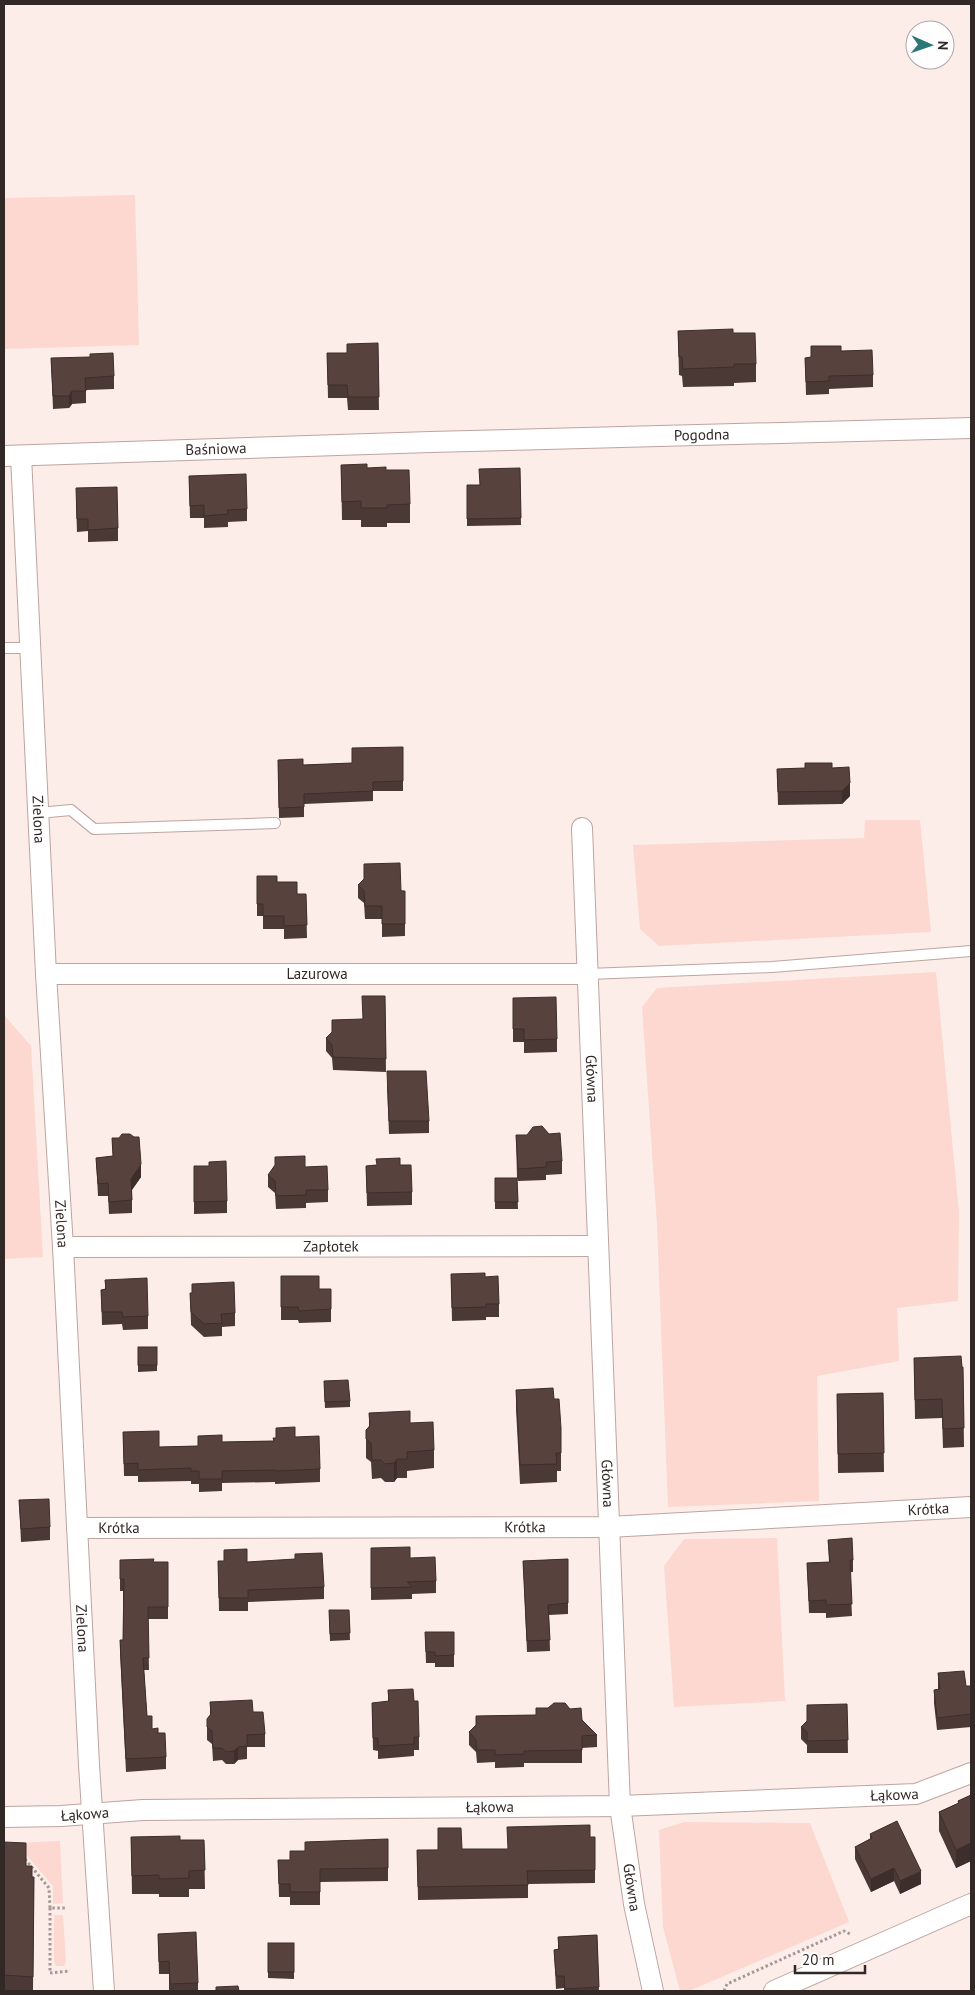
<svg xmlns="http://www.w3.org/2000/svg" width="975" height="1995" viewBox="0 0 975 1995" font-family="'PT Sans',sans-serif">
	<style>
		.green { fill: #fcd8d0 }
		.lines { fill: none; stroke-linecap: round; stroke-linejoin: round }
		.lane-casing { stroke: #bda59f; stroke-width: 12 }
		.street-casing { stroke: #bda59f; stroke-width: 22 }
		.path { stroke: #a59895; stroke-width: 3; stroke-dasharray: 2.5 2.5; stroke-linecap: butt }
		.lane { stroke: #fff; stroke-width: 10 }
		.street { stroke: #fff; stroke-width: 20 }
		.wall { fill: #4b3935 }
		.shaded-wall { fill: #3d2e2b }
		.building { fill: #57423e; stroke: #3d2e2b }
		.labels { text-anchor: middle; stroke-width: 5; stroke-linejoin: round; paint-order: stroke }
		.street-label { font-size: 15px; fill: #322826; stroke: #fefefe }
	</style>
	<rect width="100%" height="100%" fill="#fcede9"/>
	<g class="green">
		<polygon points="135,195 139,345 4,349 4,198"/>
		<polygon points="865,820 920,820 931,932 659,946 640,929 633,845 864,838"/>
		<polygon points="936,972 959,1213 958,1301 897,1308 899,1361 817,1376 819,1501 668,1507 657,1225 642,1007 657,988"/>
		<polygon points="4,1015 31,1046 43,1257 4,1259"/>
		<polygon points="777,1538 785,1701 674,1707 664,1566 684,1539"/>
		<polygon points="684,1822 810,1823 849,1922 689,1991 680,1991 663,1927 659,1830"/>
		<polygon points="60,1841 63,1903 53,1904 53,1886 16,1843"/>
		<polygon points="54,1915 63,1915 66,1962 64,1966 56,1966 54,1962"/>
	</g>
	<g class="lines">
		<defs>
			<g id="lane">
				<polyline points="4,648 30,648"/>
				<polyline points="38,813 71,810 94,829 275,823"/>
				<polyline points="588,974 772,967 971,951"/>
			</g>
			<g id="street">
				<path id="s1" d="M4,456l426,-14 541,-14"/>
				<path id="s2" d="M21,456l25,518 17,273 26,518 15,226"/>
				<path id="s3" d="M582,828l38,978 14,98 19,87"/>
				<path id="s4" d="M46,974h542"/>
				<path id="s5" d="M63,1247l535,-1"/>
				<path id="s6" d="M77,1528l532,-1 362,-20"/>
				<path id="s7" d="M4,1817l57,-1 82,-6 477,-4 296,-12 55,-21"/>
				<polyline points="774,1991 971,1904"/>
			</g>
		</defs>
		<use href="#lane" class="lane-casing"/>
		<use href="#street" class="street-casing"/>
		<g class="path">
			<polyline points="25,1859 49,1888 50,1908 67,1908"/>
			<polyline points="50,1908 50,1973 70,1971"/>
			<polyline points="724,1991 727,1984 844,1931 850,1934"/>
		</g>
		<use href="#lane" class="lane"/>
		<use href="#street" class="street"/>
	</g>
	<g class="wall">
		<polygon points="678,331 733,333 756,364 756,382 734,383 734,386 683,387 682,376 679,375"/>
		<polygon points="378,343 379,410 348,410 347,398 328,398 327,353 347,353"/>
		<polygon points="811,346 841,351 873,375 873,387 829,389 829,394 806,395 805,358 811,357"/>
		<polygon points="51,358 114,376 114,389 86,390 86,403 72,404 69,408 53,409"/>
		<polygon points="341,465 386,470 410,504 410,523 387,523 387,527 361,527 361,520 342,520"/>
		<polygon points="520,468 521,525 467,526 467,485 479,485"/>
		<polygon points="189,476 247,509 247,521 228,522 228,527 204,528 204,518 190,518"/>
		<polygon points="76,501 118,528 118,541 88,542 88,531 77,532"/>
		<polygon points="403,747 403,791 373,791 373,801 304,804 304,817 279,818 278,760 303,765 352,763"/>
		<polygon points="832,768 850,796 842,804 778,805 777,769"/>
		<polygon points="257,876 277,882 297,894 306,894 307,938 284,939 284,929 263,929 263,916 257,916"/>
		<polygon points="358,885 405,891 405,936 382,937 382,919 365,919 364,903 358,898"/>
		<polygon points="385,996 386,1072 333,1070 332,1058 326,1051 326,1038 362,1019"/>
		<polygon points="513,998 557,1039 557,1052 524,1053 524,1042 513,1042"/>
		<polygon points="387,1084 429,1121 429,1133 389,1134"/>
		<polygon points="516,1135 562,1161 562,1174 546,1175 546,1180 518,1181 517,1178 518,1209 495,1209 495,1178 517,1178"/>
		<polygon points="112,1138 141,1177 132,1190 132,1213 109,1214 108,1196 98,1196 96,1158 113,1156"/>
		<polygon points="376,1165 400,1165 412,1192 412,1205 367,1206 366,1166"/>
		<polygon points="194,1166 227,1201 227,1213 194,1214"/>
		<polygon points="305,1167 328,1190 328,1202 306,1203 306,1208 276,1209 275,1193 268,1187 268,1175"/>
		<polygon points="451,1274 485,1277 499,1304 499,1317 486,1317 486,1320 452,1321"/>
		<polygon points="281,1276 319,1289 331,1289 331,1322 299,1323 298,1320 281,1320"/>
		<polygon points="105,1280 148,1316 148,1329 123,1330 122,1324 102,1325 101,1290 105,1289"/>
		<polygon points="192,1284 235,1313 235,1326 222,1327 222,1336 204,1337 191,1325 190,1293 192,1293"/>
		<polygon points="138,1347 157,1347 157,1371 138,1372"/>
		<polygon points="914,1358 963,1367 964,1447 943,1448 942,1418 915,1419"/>
		<polygon points="324,1381 350,1401 350,1407 325,1408"/>
		<polygon points="516,1390 554,1399 561,1453 561,1471 557,1471 557,1482 520,1484 516,1409"/>
		<polygon points="883,1393 884,1472 838,1473 837,1394"/>
		<polygon points="369,1413 410,1423 434,1450 434,1468 407,1471 407,1478 397,1478 394,1482 385,1482 381,1478 372,1479 371,1462 366,1458 366,1430 369,1426"/>
		<polygon points="276,1428 295,1437 320,1469 320,1482 275,1484 275,1482 222,1483 222,1491 199,1492 199,1484 191,1484 191,1481 138,1482 138,1476 124,1476 123,1432 159,1447 198,1446 222,1442 273,1441 276,1438"/>
		<polygon points="19,1500 50,1527 50,1540 21,1542"/>
		<polygon points="828,1540 853,1560 853,1572 850,1572 852,1616 826,1618 826,1613 809,1613 807,1563 829,1562"/>
		<polygon points="371,1548 410,1558 436,1581 436,1593 412,1594 412,1599 371,1600"/>
		<polygon points="568,1559 568,1614 549,1615 550,1651 527,1652 523,1561"/>
		<polygon points="120,1560 153,1562 168,1562 168,1619 148,1619 149,1670 144,1670 147,1716 152,1729 158,1733 166,1757 166,1769 126,1772 120,1652 120,1640 123,1640 123,1591 120,1591"/>
		<polygon points="218,1561 247,1562 324,1587 324,1599 248,1602 248,1611 219,1611"/>
		<polygon points="329,1610 349,1610 350,1640 330,1641"/>
		<polygon points="425,1632 454,1632 454,1667 435,1667 435,1663 426,1663"/>
		<polygon points="938,1673 971,1689 971,1727 937,1730 934,1703 934,1690 938,1689"/>
		<polygon points="388,1690 414,1701 419,1737 419,1750 414,1750 414,1756 378,1759 378,1751 373,1750 372,1703 388,1702"/>
		<polygon points="210,1702 253,1712 265,1734 265,1747 247,1747 247,1759 238,1760 234,1764 226,1764 222,1760 213,1761 212,1744 207,1740 207,1719 210,1715"/>
		<polygon points="847,1704 848,1753 807,1753 807,1745 801,1739 801,1727"/>
		<polygon points="570,1709 597,1735 597,1747 582,1748 582,1763 524,1763 524,1767 495,1768 495,1762 477,1763 476,1752 469,1745 469,1732 476,1726 476,1716 536,1715"/>
		<polygon points="971,1795 971,1861 956,1868 939,1831 939,1812 958,1803 958,1801"/>
		<polygon points="870,1834 921,1884 900,1894 894,1881 871,1892 855,1859 855,1847 870,1839"/>
		<polygon points="131,1837 180,1840 204,1840 205,1889 189,1889 189,1897 159,1897 159,1894 132,1894"/>
		<polygon points="590,1837 595,1837 595,1883 528,1884 528,1898 418,1900 417,1850 508,1849"/>
		<polygon points="388,1839 388,1881 320,1882 320,1905 290,1905 290,1897 279,1897 278,1860 290,1860 305,1851"/>
		<polygon points="4,1842 26,1866 32,1877 34,1877 33,1991 4,1991"/>
		<polygon points="158,1934 198,1983 198,1991 169,1991 169,1974 159,1974"/>
		<polygon points="597,1935 599,1991 564,1991 564,1988 556,1989 554,1950 558,1949 558,1937"/>
		<polygon points="268,1943 294,1943 294,1979 268,1978"/>
	</g>
	<g class="shaded-wall">
		<polygon points="72,391 72,404 69,408 69,396"/>
		<polygon points="850,783 850,796 842,804 842,791"/>
		<polygon points="141,1164 141,1177 131,1191 131,1179"/>
		<polygon points="397,1459 397,1478 394,1482 394,1463"/>
		<polygon points="238,1747 238,1760 234,1764 234,1751"/>
		<polygon points="971,1843 971,1861 956,1868 956,1850"/>
		<polygon points="894,1868 894,1881 871,1892 871,1879"/>
		<polygon points="921,1871 921,1884 900,1894 900,1881"/>
	</g>
	<g class="building">
		<polygon points="733,329 733,333 755,333 756,364 734,364 734,367 683,369 682,357 679,357 678,331"/>
		<polygon points="378,343 379,397 348,397 347,385 328,385 327,353 347,353 347,344"/>
		<polygon points="811,346 841,346 841,351 872,350 873,375 829,376 829,381 806,382 805,358 811,357"/>
		<polygon points="113,353 114,376 85,378 86,391 72,391 69,396 53,396 51,358 90,357 90,354"/>
		<polygon points="367,464 367,468 386,467 386,470 409,470 410,504 387,505 387,508 361,508 361,501 342,502 341,465"/>
		<polygon points="520,468 521,518 467,519 467,485 480,485 479,469"/>
		<polygon points="246,474 247,509 227,510 228,514 204,516 204,505 190,506 189,476"/>
		<polygon points="117,487 118,528 88,530 88,519 77,519 76,488"/>
		<polygon points="403,747 403,781 373,782 373,791 304,794 304,807 279,808 278,760 303,759 303,765 352,763 352,748"/>
		<polygon points="805,763 832,763 832,768 849,767 850,783 842,791 778,792 777,769 805,768"/>
		<polygon points="400,863 401,891 405,891 405,924 382,924 382,906 365,906 364,891 358,885 364,879 364,864"/>
		<polygon points="257,876 277,876 277,882 297,882 297,894 306,894 307,925 284,926 284,916 263,916 263,904 257,904"/>
		<polygon points="362,996 385,996 386,1059 333,1057 332,1045 326,1038 332,1032 332,1020 363,1019"/>
		<polygon points="556,997 557,1039 524,1040 524,1029 513,1029 513,998"/>
		<polygon points="387,1071 426,1071 429,1121 389,1121"/>
		<polygon points="542,1126 549,1134 560,1133 562,1161 546,1162 546,1167 518,1169 516,1135 527,1135 533,1127"/>
		<polygon points="122,1134 130,1134 134,1137 139,1137 141,1164 131,1179 132,1200 109,1202 108,1183 98,1184 96,1158 113,1156 112,1138 119,1138"/>
		<polygon points="305,1156 305,1167 327,1166 328,1190 306,1190 306,1195 276,1196 275,1181 268,1175 275,1165 275,1157"/>
		<polygon points="400,1158 400,1165 411,1165 412,1192 367,1193 366,1166 377,1165 376,1159"/>
		<polygon points="226,1161 227,1201 194,1202 194,1166 209,1166 209,1162"/>
		<polygon points="495,1178 517,1178 518,1202 495,1202"/>
		<polygon points="485,1273 485,1277 498,1276 499,1304 486,1304 486,1307 452,1308 451,1274"/>
		<polygon points="281,1276 319,1276 319,1289 331,1289 331,1309 299,1311 298,1307 281,1307"/>
		<polygon points="147,1278 148,1316 123,1317 122,1312 102,1312 101,1290 106,1289 105,1280"/>
		<polygon points="234,1282 235,1313 221,1314 222,1323 204,1324 191,1312 190,1293 192,1293 192,1284"/>
		<rect x="138" y="1347" width="19" height="18"/>
		<polygon points="961,1356 962,1367 963,1367 964,1428 943,1429 942,1399 915,1400 914,1358"/>
		<polygon points="348,1380 350,1401 325,1402 324,1381"/>
		<polygon points="553,1388 554,1399 559,1399 561,1428 561,1453 556,1453 557,1464 520,1465 516,1390"/>
		<polygon points="883,1393 884,1453 838,1454 837,1394"/>
		<polygon points="410,1411 410,1423 433,1422 434,1450 407,1452 407,1459 397,1459 394,1463 385,1464 381,1460 372,1460 371,1443 366,1439 366,1430 370,1426 369,1413"/>
		<polygon points="295,1427 295,1437 319,1436 320,1469 275,1471 275,1470 222,1471 222,1479 199,1479 199,1471 191,1471 191,1468 138,1470 138,1463 124,1464 123,1432 159,1431 159,1447 198,1446 198,1436 222,1435 222,1442 274,1441 273,1438 276,1438 276,1428"/>
		<polygon points="49,1499 50,1527 21,1529 19,1500"/>
		<polygon points="852,1538 853,1560 850,1560 852,1604 826,1605 826,1600 809,1601 807,1563 830,1562 828,1540"/>
		<polygon points="410,1547 410,1558 435,1557 436,1581 407,1582 412,1587 371,1588 371,1548"/>
		<polygon points="247,1549 247,1562 295,1559 295,1554 322,1553 324,1587 248,1590 248,1598 219,1598 218,1561 224,1561 224,1550"/>
		<polygon points="154,1559 153,1562 168,1562 168,1607 148,1607 149,1658 143,1658 147,1716 152,1716 152,1729 158,1728 158,1733 165,1733 166,1757 126,1759 120,1640 123,1640 124,1579 120,1579 120,1560"/>
		<polygon points="568,1559 568,1603 548,1605 550,1640 527,1641 523,1561"/>
		<polygon points="329,1610 349,1610 350,1633 330,1634"/>
		<polygon points="425,1632 454,1632 454,1655 435,1656 435,1652 426,1652"/>
		<polygon points="964,1671 966,1686 971,1686 971,1714 937,1718 934,1690 940,1689 938,1673"/>
		<polygon points="413,1689 414,1701 418,1701 419,1737 414,1737 414,1744 378,1746 378,1738 373,1738 372,1703 389,1701 388,1690"/>
		<polygon points="252,1700 253,1712 263,1712 265,1734 247,1735 247,1746 238,1747 234,1751 226,1752 222,1748 213,1748 212,1731 207,1727 207,1719 211,1714 210,1702"/>
		<polygon points="554,1703 565,1703 570,1709 581,1708 582,1720 597,1735 582,1736 582,1750 524,1751 524,1754 495,1755 495,1750 477,1750 476,1740 469,1732 476,1725 476,1716 536,1715 536,1708 548,1708"/>
		<polygon points="847,1704 848,1740 807,1741 807,1732 801,1727 807,1721 807,1705"/>
		<polygon points="971,1795 971,1843 956,1850 939,1812 959,1803 958,1801"/>
		<polygon points="897,1821 921,1871 900,1881 894,1868 871,1879 855,1847 872,1838 870,1834"/>
		<polygon points="590,1825 590,1837 595,1837 595,1870 527,1871 528,1885 418,1887 417,1850 438,1850 438,1828 461,1828 462,1849 508,1849 507,1827"/>
		<polygon points="180,1836 180,1840 204,1840 205,1870 189,1871 189,1878 159,1879 159,1875 132,1876 131,1837"/>
		<polygon points="388,1839 388,1868 320,1869 320,1892 290,1892 290,1884 279,1884 278,1860 290,1860 290,1851 305,1851 305,1842"/>
		<polygon points="4,1842 26,1843 26,1866 32,1866 32,1877 34,1877 33,1977 4,1975"/>
		<polygon points="196,1932 198,1983 170,1984 169,1961 159,1962 158,1934"/>
		<polygon points="597,1935 599,1987 565,1989 564,1976 556,1976 554,1950 559,1949 558,1937"/>
		<rect x="268" y="1943" width="26" height="29"/>
		<polygon points="238,1986 239,1991 216,1991 216,1987"/>
	</g>
	<g class="labels">
		<g class="street-label">
			<text dy="5" stroke="none"><textPath href="#s1" startOffset="698">Pogodna</textPath></text>
			<text dy="5" stroke="none"><textPath href="#s1" startOffset="212">Baśniowa</textPath></text>
			<text dy="5" stroke="none"><textPath href="#s2" startOffset="364">Zielona</textPath></text>
			<text dy="5" stroke="none"><textPath href="#s4" startOffset="271">Lazurowa</textPath></text>
			<text dy="5" stroke="none"><textPath href="#s3" startOffset="251">Główna</textPath></text>
			<text dy="5" stroke="none"><textPath href="#s2" startOffset="769">Zielona</textPath></text>
			<text dy="5" stroke="none"><textPath href="#s5" startOffset="268">Zapłotek</textPath></text>
			<text dy="5" stroke="none"><textPath href="#s3" startOffset="656">Główna</textPath></text>
			<text dy="5" stroke="none"><textPath href="#s6" startOffset="852">Krótka</textPath></text>
			<text dy="5" stroke="none"><textPath href="#s6" startOffset="448">Krótka</textPath></text>
			<text dy="5" stroke="none"><textPath href="#s6" startOffset="42">Krótka</textPath></text>
			<text dy="5" stroke="none"><textPath href="#s2" startOffset="1174">Zielona</textPath></text>
			<text dy="5" stroke="none"><textPath href="#s7" startOffset="891">Łąkowa</textPath></text>
			<text dy="5" stroke="none"><textPath href="#s7" startOffset="486">Łąkowa</textPath></text>
			<text dy="5" stroke="none"><textPath href="#s7" startOffset="81">Łąkowa</textPath></text>
			<text dy="5" stroke="none"><textPath href="#s3" startOffset="1061">Główna</textPath></text>
		</g>
	</g>
	<rect width="975" height="1995" fill="none" stroke="#322826" stroke-width="10"/>
	<g transform="translate(930 45) rotate(92)"><circle r="24" fill="#fefefe" stroke="#aca8a8"/>
	<path d="M0-4L9 19L0 12L-9 19Z" fill="#2c7675"/>
	<text y="-8" font-size="14" font-weight="bold" text-anchor="middle" fill="#322826">N</text>
	</g>
	<path d="M795 1965v8h70v-8" fill="none" stroke="#322826" stroke-width="2.5"/>
	<text x="802" y="1965" font-size="15" fill="#322826" stroke="#fefefe" stroke-width="4" paint-order="stroke">20 m</text>
</svg>
